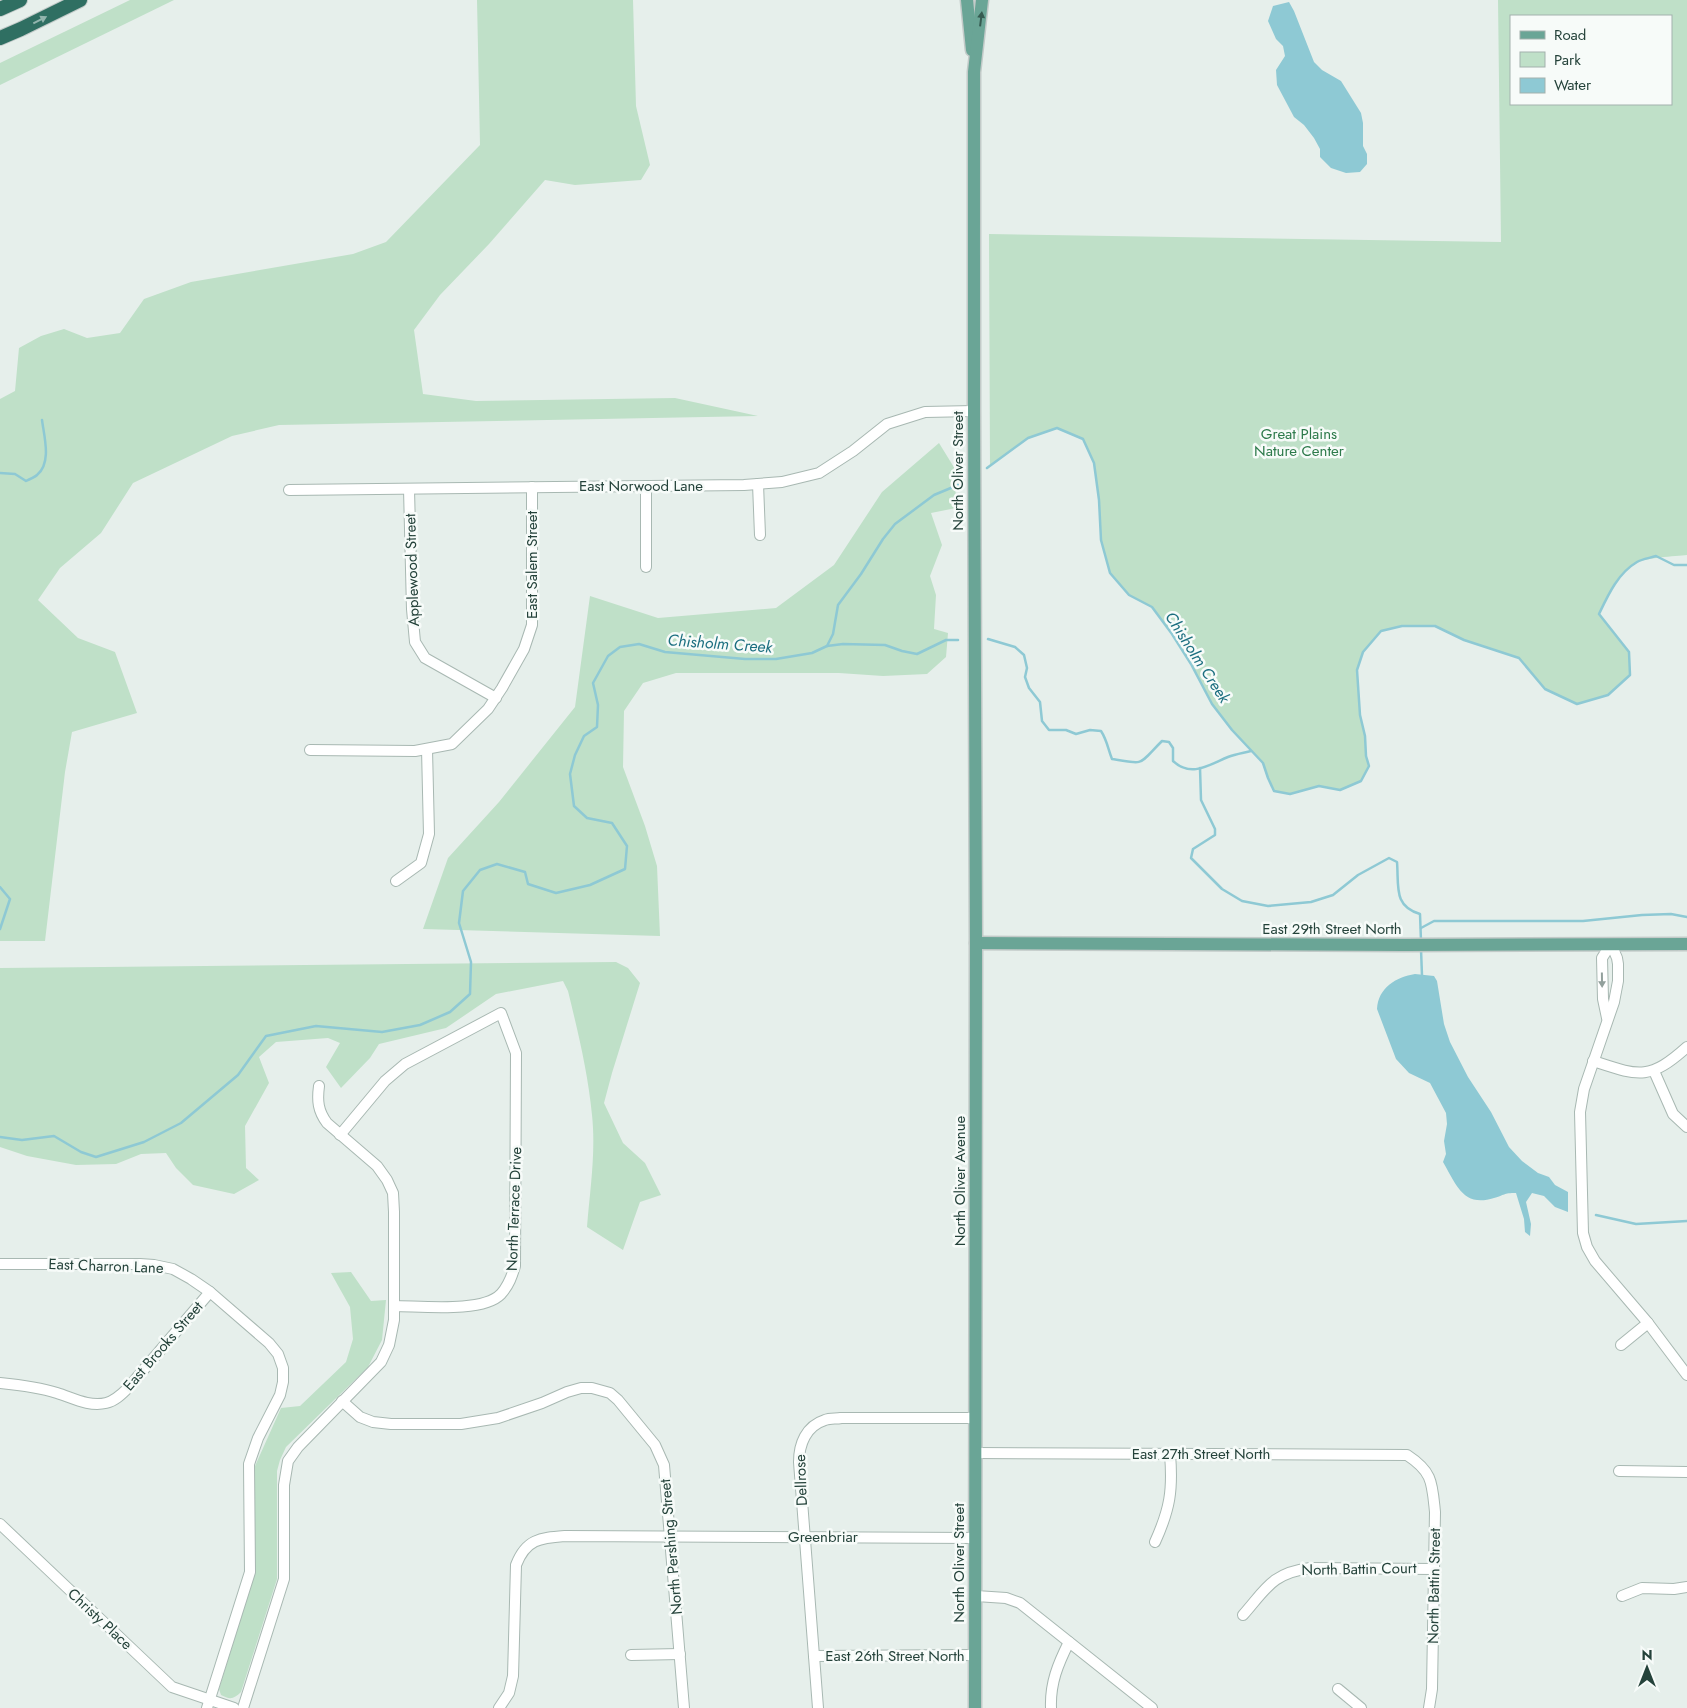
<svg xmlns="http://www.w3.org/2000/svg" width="1687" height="1708" viewBox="0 0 1687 1708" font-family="Jost,sans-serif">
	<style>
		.green { fill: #bfe0c8; fill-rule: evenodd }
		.water { fill: #8ec9d4 }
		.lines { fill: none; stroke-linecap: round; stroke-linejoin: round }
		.stream { stroke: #8ec9d4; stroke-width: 2.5 }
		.minor-casing { stroke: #a8b8b2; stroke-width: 12 }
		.major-casing { stroke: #c2cac8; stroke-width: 15 }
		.highway-casing { stroke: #c2cac8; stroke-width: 16 }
		.minor { stroke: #fff; stroke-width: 10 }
		.major { stroke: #6aa596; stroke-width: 12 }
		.highway { stroke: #2f6f62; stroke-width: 14 }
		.oneway { fill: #365b51 }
		.oneway2 { fill: #93b5ae }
		.oneway3 { fill: #92a09c }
		.labels { text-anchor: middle; stroke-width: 5; stroke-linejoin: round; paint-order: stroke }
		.park-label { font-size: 15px; fill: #2d7a4b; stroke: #f7fbf9 }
		.street-label { font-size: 15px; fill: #24423a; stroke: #f7fbf9 }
		.water-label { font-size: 16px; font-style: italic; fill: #1c6f80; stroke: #f7fbf9 }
	</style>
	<rect width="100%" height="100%" fill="#e6efeb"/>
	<g class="green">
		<polygon points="130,0 174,0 0,85 0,63"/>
		<polygon points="477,0 633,0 636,106 650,165 641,180 575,185 545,180 489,244 440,295 414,330 423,394 476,401 675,398 758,416 279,425 232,436 133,483 101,533 60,568 38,600 78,638 115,652 137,713 72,732 65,772 45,941 0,941 0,399 15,391 19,348 41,336 64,329 87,338 120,333 144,299 191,282 353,254 386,242 480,145"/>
		<path d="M1498,0h189v555c-11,1 -44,3 -51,8 -19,11 -29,33 -37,51l30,38 1,23 -22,20 -31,9 -32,-15 -26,-31 -55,-18 -29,-14h-33l-21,5 -18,21 -6,18 3,45 5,21 1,20 3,10 -8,15 -21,9 -21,-4 -29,8 -16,-3 -6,-13 -5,-15 -31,-33 -20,-26 -21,-40 -19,-30 -19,-26 -24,-13 -19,-22 -9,-33 -2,-40 -5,-37 -11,-24 -26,-11 -29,10 -38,28 -1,-232 512,8zM1511,16h160v88h-160z"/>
		<polygon points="939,443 955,469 956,508 931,513 942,545 930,576 936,595 934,629 948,633 946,657 927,674 883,676 839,673 676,673 643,683 624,711 623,767 645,826 657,866 660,936 423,929 448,858 499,802 575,707 590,596 658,618 776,608 834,565 882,492"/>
		<path d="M616,962l12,6 12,15 -28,90 -8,30 19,40 22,20 16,32 -21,7 -17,48 -36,-23c3,-37 9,-75 5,-112 -4,-42 -14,-83 -24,-124l-5,-10 -67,13 -50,34 -67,16 -9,14 -29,30 -15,-21 14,-24 -12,-5 -52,4 -17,15 10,26 -24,43 1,42 13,12 -25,14 -41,-9 -17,-17 -10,-15 -25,1 -25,10 -40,1 -49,-9 -27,-9v-179z"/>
		<path d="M351,1272l20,29 15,-1 -4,40 -14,27 -82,80 -6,13 -3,11v108l-36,113c-7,7 -11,8 -20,3l-2,-6 36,-116v-107l26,-58 19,-2 46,-44 7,-23 -3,-32 -19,-34z"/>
	</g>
	<g class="water">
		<polygon points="1289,2 1294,11 1314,62 1322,70 1341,81 1361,113 1363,123 1363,146 1367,154 1367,164 1360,172 1346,173 1331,168 1320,157 1320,149 1314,138 1304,125 1294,117 1277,85 1276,70 1285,56 1283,46 1276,39 1268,21 1273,6"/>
		<path d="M1415,974l19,2 3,5 7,43 6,18 18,35 23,35 18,35 13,14 16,12 11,4 6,8 13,7v20l-13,-5 -11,-11 -12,-3 -6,9 5,22 -1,12 -5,-4 -1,-13 -8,-26c-13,0 -11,2 -22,5 -31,10 -38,-14 -51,-36l3,-8 -2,-13 3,-17 -1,-11 -16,-30 -21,-10 -13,-14 -19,-50c1,-21 19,-32 38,-35z"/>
	</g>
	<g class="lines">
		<g class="stream">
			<path d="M987,468l41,-30 29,-10 26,11 11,24 5,37 2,40 9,33 19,22 23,12 20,27 19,30 21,40 20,26 31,33 5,15 6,13 16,3 29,-8 21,4 21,-9 8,-15 -3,-10 -1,-20 -5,-21 -3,-45 6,-18 18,-21 21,-5h33l29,14 55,18 26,31 32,15 31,-9 22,-20 -1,-23 -30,-38c9,-19 19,-41 38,-52 5,-3 13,-4 19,-6l18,9h13"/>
			<path d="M0,473l15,1 11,7c4,-2 9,-4 11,-6 15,-12 7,-39 5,-55"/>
			<path d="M988,639l27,8 9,8 3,13 -2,9 4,11 11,14 2,19 7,9h17l10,4 14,-4 11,1c6,9 7,18 11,28 34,6 26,6 50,-18l7,1 4,6v13c18,17 36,4 55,-4 7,-3 15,-4 23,-6"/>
			<polyline points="827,646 843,644 885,645 902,651 917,654 946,640 958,640"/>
			<path d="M1200,768l1,32 14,29v6l-22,14 -2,9 31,31 20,12 26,5 43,-4 22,-7 25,-20 31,-17 8,4c2,24 -4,44 23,52l1,27"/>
			<polyline points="0,887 10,899 0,929"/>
			<polyline points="1421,928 1434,921 1583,921 1642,915 1671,914 1687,917"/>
			<polyline points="1421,949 1422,976"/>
			<polyline points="0,1137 22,1140 54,1136 81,1152 96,1157 144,1142 181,1123 238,1075 266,1036 316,1026 382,1032 420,1025 450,1012 470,994 471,962 459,923 463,891 480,870 497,864 525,872 528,884 556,893 590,885 625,869 627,846 612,823 587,818 574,806 570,774 575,755 584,736 597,727 598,705 593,683 608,656 620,647 639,644 665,652 745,659 776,659 812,653 827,646 833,634 838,605 861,574 883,539 895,524 934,495 958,485"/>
			<polyline points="1596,1215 1636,1224 1687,1221"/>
		</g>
		<defs>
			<g id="minor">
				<polyline points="758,484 760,535"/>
				<polyline points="409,489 412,609 415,642 425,658 496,698"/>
				<polyline points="289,490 744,485 782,482 819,473 853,451 887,424 925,412 974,411"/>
				<polyline points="646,567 646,486"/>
				<polyline points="310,750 415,751 452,744 488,709 502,688 524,649 532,625 532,487"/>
				<polyline points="396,881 421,863 429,834 427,749"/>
				<polyline points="1611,944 1617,958 1618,964 1618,981 1614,1002 1584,1089 1580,1112 1583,1233 1587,1247 1595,1261 1648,1323 1687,1375"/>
				<polyline points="1607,1018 1603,999 1602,958 1611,944"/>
				<path d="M1593,1061c46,15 56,20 94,-14"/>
				<polyline points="1654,1071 1673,1114 1687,1127"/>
				<path d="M340,1135l45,-54 20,-17 96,-51 15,40 -1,213c-3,10 -6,19 -14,28 -18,19 -80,12 -107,12"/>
				<polyline points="0,1264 140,1264 154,1265 173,1269 191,1279 210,1292 269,1343 278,1354 283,1368 283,1382 280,1395 258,1438 249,1464 250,1572 207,1708"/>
				<polyline points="1621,1345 1648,1323"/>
				<path d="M0,1383c20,2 38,4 57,10 16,5 32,14 49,10 9,-2 16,-9 22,-15l82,-96"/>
				<polyline points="342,1401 360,1417 373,1422 391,1424 461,1424 498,1418 542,1403 567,1392 581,1388 592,1388 610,1393 618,1400 655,1445 664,1465 684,1708"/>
				<path d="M976,1453l431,2c26,17 25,28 28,57l-3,177 -3,19"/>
				<polyline points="1619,1471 1687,1472"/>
				<polyline points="0,1524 172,1687 234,1708"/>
				<path d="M1155,1542c15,-33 18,-52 15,-88"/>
				<polyline points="976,1596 1006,1598 1020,1603 1152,1708"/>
				<polyline points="1622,1596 1642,1588 1674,1589 1687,1587"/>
				<path d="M1243,1615c23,-26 29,-42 67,-47l124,1"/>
				<polyline points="631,1655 680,1654"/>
				<polyline points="814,1656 976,1655"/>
				<polyline points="1338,1689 1361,1708"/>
				<path d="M243,1708l41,-129v-94l4,-24 10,-14 83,-85 8,-17 5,-25v-108l-1,-19 -6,-13 -10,-14 -50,-43c-9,-12 -10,-22 -8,-37"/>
				<path d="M499,1708l10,-15 4,-17 3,-111c10,-26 24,-27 49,-29l411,2"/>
				<path d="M818,1708l-19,-246c0,-18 7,-36 26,-42 5,-2 11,-1 16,-2h135"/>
				<path d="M1051,1708c-1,-25 7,-44 18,-66"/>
			</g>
			<g id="major">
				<polyline points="967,0 972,50"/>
				<polyline points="976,943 1404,945 1687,944"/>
				<polyline points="975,1708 976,943 974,411 974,72 982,0"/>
			</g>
			<g id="highway">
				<polyline points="0,9 20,0"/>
				<polyline points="0,38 21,29 80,0"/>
			</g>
		</defs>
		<use href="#minor" class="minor-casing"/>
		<use href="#major" class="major-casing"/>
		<use href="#highway" class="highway-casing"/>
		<use href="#minor" class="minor"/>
		<use href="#major" class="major"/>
		<use href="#highway" class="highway"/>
	</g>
	<defs><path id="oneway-solid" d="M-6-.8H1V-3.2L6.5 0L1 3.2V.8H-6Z" transform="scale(1.25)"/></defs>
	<use class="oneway" href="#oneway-solid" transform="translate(981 19) rotate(-83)"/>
	<use class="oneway2" href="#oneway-solid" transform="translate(40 20) rotate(-27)"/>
	<use class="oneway3" href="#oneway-solid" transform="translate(1602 980) rotate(89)"/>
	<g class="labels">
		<g class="park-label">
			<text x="1299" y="439">Great Plains<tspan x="1299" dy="17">Nature Center</tspan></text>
		</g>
		<g class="street-label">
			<text transform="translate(958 471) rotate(-90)" y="5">North Oliver Street</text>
			<text x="641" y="491">East Norwood Lane</text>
			<text transform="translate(532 565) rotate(-90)" y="5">East Salem Street</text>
			<text transform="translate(412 570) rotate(-92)" y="5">Applewood Street</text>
			<text x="1332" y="934">East 29th Street North</text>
			<text transform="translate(960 1181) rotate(-90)" y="5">North Oliver Avenue</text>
			<text transform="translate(514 1209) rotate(-88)" y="5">North Terrace Drive</text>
			<text transform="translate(106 1266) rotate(2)" y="5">East Charron Lane</text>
			<text transform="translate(163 1346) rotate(-49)" y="5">East Brooks Street</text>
			<text x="1201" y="1459">East 27th Street North</text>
			<text transform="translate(801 1480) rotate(-92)" y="5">Dellrose</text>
			<text x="823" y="1542">Greenbriar</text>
			<text transform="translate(671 1547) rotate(-95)" y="5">North Pershing Street</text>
			<text transform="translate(959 1563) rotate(-90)" y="5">North Oliver Street</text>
			<text transform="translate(1359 1569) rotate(-1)" y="5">North Battin Court</text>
			<text transform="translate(1434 1586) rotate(-89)" y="5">North Battin Street</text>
			<text transform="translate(100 1619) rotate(43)" y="5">Christy Place</text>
			<text x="895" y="1661">East 26th Street North</text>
		</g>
		<g class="water-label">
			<text transform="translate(720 643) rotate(4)" y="6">Chisholm Creek</text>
			<text transform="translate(1198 657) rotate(57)" y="6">Chisholm Creek</text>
		</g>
	</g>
	<rect x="1510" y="15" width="162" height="90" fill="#f7fbf9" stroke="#a3b1ad"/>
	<rect x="1520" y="31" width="25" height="8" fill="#6aa596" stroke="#a3b1ad"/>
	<text x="1554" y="40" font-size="15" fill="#24423a">Road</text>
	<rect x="1520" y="52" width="25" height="15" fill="#bfe0c8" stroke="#a3b1ad"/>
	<text x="1554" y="65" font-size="15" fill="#24423a">Park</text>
	<rect x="1520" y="78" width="25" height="15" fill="#8ec9d4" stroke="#a3b1ad"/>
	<text x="1554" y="90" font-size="15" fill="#24423a">Water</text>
	<g transform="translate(1647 1668)" stroke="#f7fbf9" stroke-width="4" paint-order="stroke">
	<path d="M0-4L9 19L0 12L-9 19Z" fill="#24423a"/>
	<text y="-8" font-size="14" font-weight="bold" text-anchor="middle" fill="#24423a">N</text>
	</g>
</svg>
